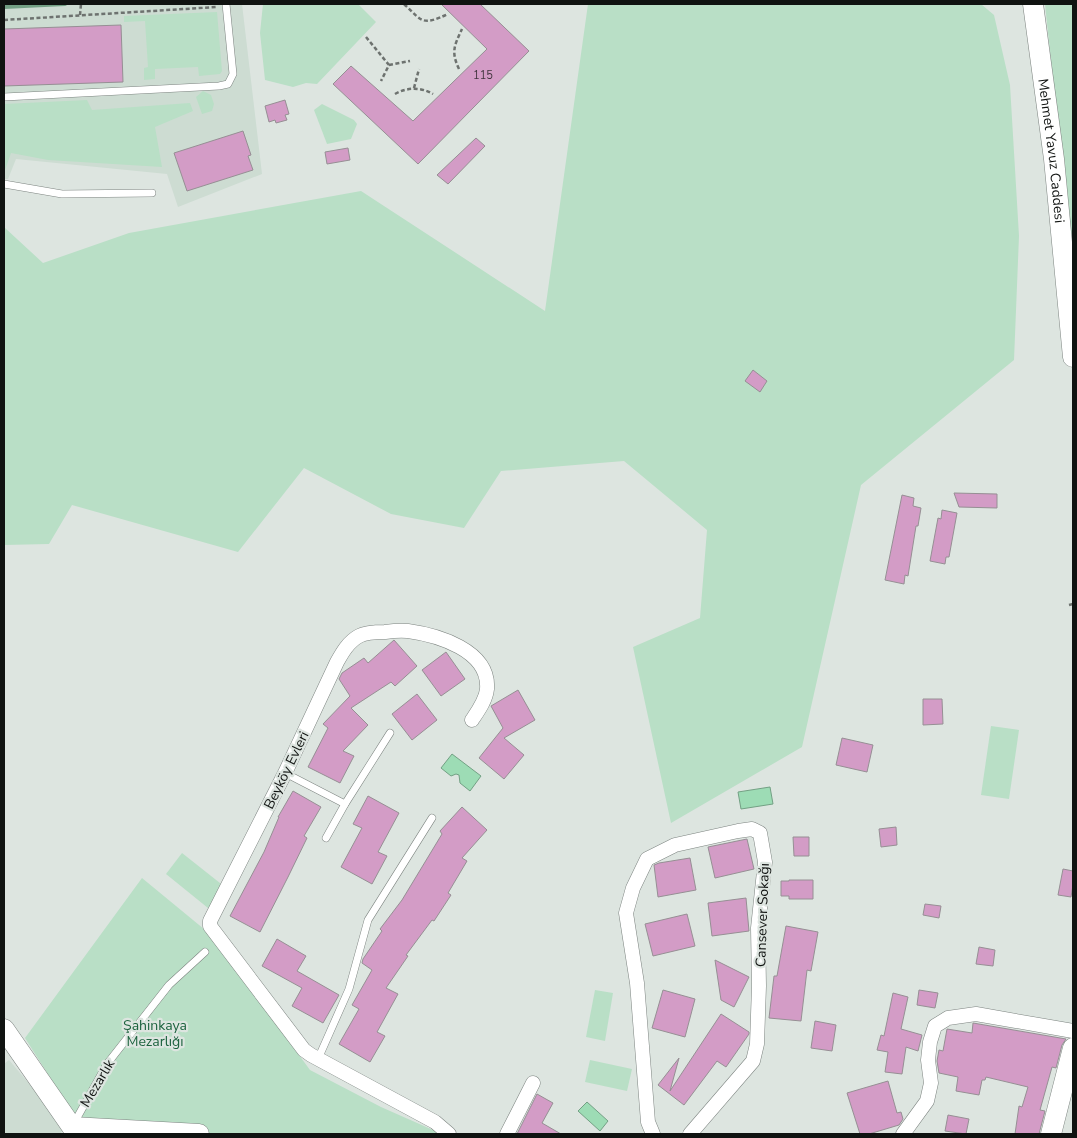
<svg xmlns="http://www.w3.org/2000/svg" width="1077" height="1138" viewBox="0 0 1077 1138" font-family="'Nunito Sans',sans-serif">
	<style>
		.built { fill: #cddcd2 }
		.green { fill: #b9dfc6 }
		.water { fill: #9ddcb5; stroke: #73a084 }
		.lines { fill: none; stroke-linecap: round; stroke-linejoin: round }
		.stream { stroke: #73a084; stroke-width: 4 }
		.building { fill: #d39cc6; stroke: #968f94 }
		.lane-casing { stroke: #7d8480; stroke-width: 8 }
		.street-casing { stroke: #7d8480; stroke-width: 15 }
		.secondary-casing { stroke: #7d8480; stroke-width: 21 }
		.path { stroke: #6d726f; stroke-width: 2.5; stroke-dasharray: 4 2.5; stroke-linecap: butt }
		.lane { stroke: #fff; stroke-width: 7 }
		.street { stroke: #fff; stroke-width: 14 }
		.secondary { stroke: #fff; stroke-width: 20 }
		.labels { text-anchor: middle; stroke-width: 4.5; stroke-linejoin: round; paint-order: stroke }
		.number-label { font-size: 11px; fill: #41353e }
		.street-label { font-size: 14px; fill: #101311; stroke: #dde5e0 }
		.park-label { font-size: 14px; fill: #1d633f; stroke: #dde5e0 }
	</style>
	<rect width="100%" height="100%" fill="#dde5e0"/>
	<g class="built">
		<polygon points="4,4 242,4 262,174 178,207 167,174 16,159 8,179 4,179"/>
		<polygon points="9,1060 63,1124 61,1134 4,1134 4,1064"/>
	</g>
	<g class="green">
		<polygon points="263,4 358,4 376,22 317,84 306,83 293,87 265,80 260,33"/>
		<polygon points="588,4 981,4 994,15 1010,85 1019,236 1014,360 861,485 802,747 671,823 633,647 700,618 707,530 624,461 501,471 464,528 391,514 304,468 238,552 72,505 49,544 4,545 4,227 43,263 129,233 361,191 545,311"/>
		<polygon points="1045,4 1073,4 1073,271"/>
		<polygon points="217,12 222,71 220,74 199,76 198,67 155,69 155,79 144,80 144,68 148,67 145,21 124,22 124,16"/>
		<polygon points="203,91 211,95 214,104 212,111 202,114 196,97"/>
		<polygon points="87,100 92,110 190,103 193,111 155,127 162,167 48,160 11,153 5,170 4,171 4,104"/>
		<polygon points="322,104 354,120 357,124 351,139 327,144 314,110"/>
		<polygon points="991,726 1019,730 1009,799 981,795"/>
		<polygon points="182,853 225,887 208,908 166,874"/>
		<polygon points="142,878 210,934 310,1070 381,1107 433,1130 439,1134 86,1134 25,1038"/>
		<polygon points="595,990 613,993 605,1041 586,1037"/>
		<polygon points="590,1060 632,1069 627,1091 585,1082"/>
	</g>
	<g class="water">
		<polygon points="452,754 481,776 470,791 460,783 459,775 456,774 451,776 441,768"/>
		<polygon points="770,787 773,804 741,809 738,792"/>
		<polygon points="587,1102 608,1121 600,1131 578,1111"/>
	</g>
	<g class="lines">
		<polyline class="stream" points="4,7 65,4"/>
	</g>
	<g class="building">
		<polygon points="441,4 480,4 529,51 418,164 333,84 351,66 413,121 487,49"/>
		<polygon points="121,25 123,82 4,86 4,29"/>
		<polygon points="285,100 289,114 285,115 287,120 276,123 275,120 269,122 265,106"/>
		<polygon points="243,131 251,155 248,156 253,170 187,191 174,153"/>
		<polygon points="476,138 485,146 448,184 437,175"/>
		<polygon points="348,148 350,160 327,164 325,152"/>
		<polygon points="753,370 767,381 760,392 745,381"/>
		<polygon points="954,493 997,494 997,508 959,507"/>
		<polygon points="902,495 914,498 913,506 921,508 918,526 916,526 908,576 905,575 904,584 885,580"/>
		<polygon points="942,510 957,513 949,557 946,557 945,564 930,561 938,518 941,519"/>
		<polygon points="394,640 417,666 395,686 391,682 351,708 368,725 343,751 354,756 340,783 308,767 328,728 323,724 350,696 339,679 342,673 364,658 368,663"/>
		<polygon points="446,652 465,679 441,696 422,670"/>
		<polygon points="518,690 535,720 504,738 524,755 504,779 479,758 503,728 491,706"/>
		<polygon points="417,694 437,720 412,740 392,714"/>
		<polygon points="923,699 942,699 943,724 923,725"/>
		<polygon points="842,738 873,745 867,772 836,765"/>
		<polygon points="293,791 321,807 304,836 307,838 288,877 260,932 230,916 264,852 279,817 278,817"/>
		<polygon points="368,796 399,813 378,852 387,856 372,884 341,867 362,828 353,824"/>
		<polygon points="462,807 487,830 462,858 467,861 448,893 451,895 434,921 432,920 406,955 408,956 386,988 398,994 377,1032 385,1036 370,1062 339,1044 359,1009 352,1005 372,970 362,963 363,959 382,931 380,929 402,900 442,834 440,831"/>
		<polygon points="896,827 897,845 881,847 879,829"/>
		<polygon points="793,837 809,837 809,856 794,856"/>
		<polygon points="747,839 754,869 715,878 708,847"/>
		<polygon points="690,858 696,890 658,897 654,865 659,863"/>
		<polygon points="1063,869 1073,871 1073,885 1071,897 1058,895"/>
		<polygon points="789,880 813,880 813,899 789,899 789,896 781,896 781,881 789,881"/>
		<polygon points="746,898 749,931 712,936 708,903"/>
		<polygon points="925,904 941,906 939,918 923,915"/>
		<polygon points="687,914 695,946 653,956 645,924"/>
		<polygon points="786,926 818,932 811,971 807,970 801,1021 769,1018 774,976 777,976"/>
		<polygon points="277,939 306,956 297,971 339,995 323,1023 292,1006 302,988 262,966"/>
		<polygon points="979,947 995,950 993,966 976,964"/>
		<polygon points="715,960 749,977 734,1007 721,1000"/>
		<polygon points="663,990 695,999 685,1037 652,1028"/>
		<polygon points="919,990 938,993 935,1008 917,1005"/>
		<polygon points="893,993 908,997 901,1029 922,1035 918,1051 906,1047 902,1074 885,1072 888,1052 877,1050 881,1035 884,1036"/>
		<polygon points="721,1014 749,1032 749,1034 726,1067 717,1061 684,1105 658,1085 679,1058 670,1091"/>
		<polygon points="815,1021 836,1025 832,1051 811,1048"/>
		<polygon points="973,1023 1066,1039 1062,1045 1056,1068 1052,1067 1040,1110 1045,1111 1039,1134 1015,1134 1019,1106 1022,1107 1028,1087 986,1077 985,1080 982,1080 979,1095 956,1091 958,1077 939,1073 937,1061 939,1050 943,1051 947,1029 972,1033"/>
		<polygon points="888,1081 897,1113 901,1112 903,1119 899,1125 869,1134 860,1134 847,1093"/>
		<polygon points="537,1094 553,1103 542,1123 561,1134 517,1134"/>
		<polygon points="948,1115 969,1119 966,1134 945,1131"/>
	</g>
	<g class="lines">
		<defs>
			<g id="lane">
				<polyline points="4,97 219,86 228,84 233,74 226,4"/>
				<polyline points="4,184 62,194 152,193"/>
				<polyline points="285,773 345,804"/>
				<polyline points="326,838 345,804 390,733"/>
				<polyline points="318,1059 349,989 368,920 432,818"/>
				<polyline points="73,1125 107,1064 169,985 205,952"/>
			</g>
			<g id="street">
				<path d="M449,1134l-14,-12 -124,-67 -7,-5 -94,-124v-5l75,-148 52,-111c5,-9 11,-20 22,-26 7,-4 18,-4 26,-4 7,-1 15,-2 23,-1 29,4 82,19 79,58 -1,11 -9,22 -15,31"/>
				<polyline points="507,1134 533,1083"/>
				<polyline points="653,1134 648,1122 637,983 626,913 633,888 647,859 675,845 738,831 752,829 760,833 765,862 758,928 759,986 757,1044 753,1061 690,1134"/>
				<polyline points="903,1134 927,1101 931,1083 928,1060 930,1042 935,1026 948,1018 976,1014 1073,1031"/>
			</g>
			<g id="secondary">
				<path id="s1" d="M1033,4l21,155 19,198"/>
				<polyline points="4,1029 72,1127 199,1134"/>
				<polyline points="1051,1134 1073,1048"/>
			</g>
		</defs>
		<use href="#lane" class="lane-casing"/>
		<use href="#street" class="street-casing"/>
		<use href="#secondary" class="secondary-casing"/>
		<g class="path">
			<path d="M404,4c19,18 18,22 44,10"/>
			<polyline points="80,15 81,4"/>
			<polyline points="4,20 217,7"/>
			<polyline points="366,37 389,65 381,81"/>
			<polyline points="389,65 410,61"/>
			<path d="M459,69c-8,-17 -5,-23 3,-40"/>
			<polyline points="414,88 419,69"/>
			<path d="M395,94c12,-7 26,-7 38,0"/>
			<polyline points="1069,605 1073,604"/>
		</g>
		<use href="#lane" class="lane"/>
		<use href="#street" class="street"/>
		<use href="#secondary" class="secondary"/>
	</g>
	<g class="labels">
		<g class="number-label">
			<text x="483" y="79">115</text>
		</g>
		<g class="street-label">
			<text dy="5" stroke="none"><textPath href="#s1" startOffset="148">Mehmet Yavuz Caddesi</textPath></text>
			<text transform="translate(286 770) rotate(-64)" y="5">Beyköy Evleri</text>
			<text transform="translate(762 915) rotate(-88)" y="5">Cansever Sokağı</text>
			<text transform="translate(97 1083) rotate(-59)" y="5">Mezarlık</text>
		</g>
		<g class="park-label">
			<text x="155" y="1030">Şahinkaya<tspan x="155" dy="16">Mezarlığı</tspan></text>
		</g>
	</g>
	<rect width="1077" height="1138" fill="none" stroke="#101311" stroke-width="10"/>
</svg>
